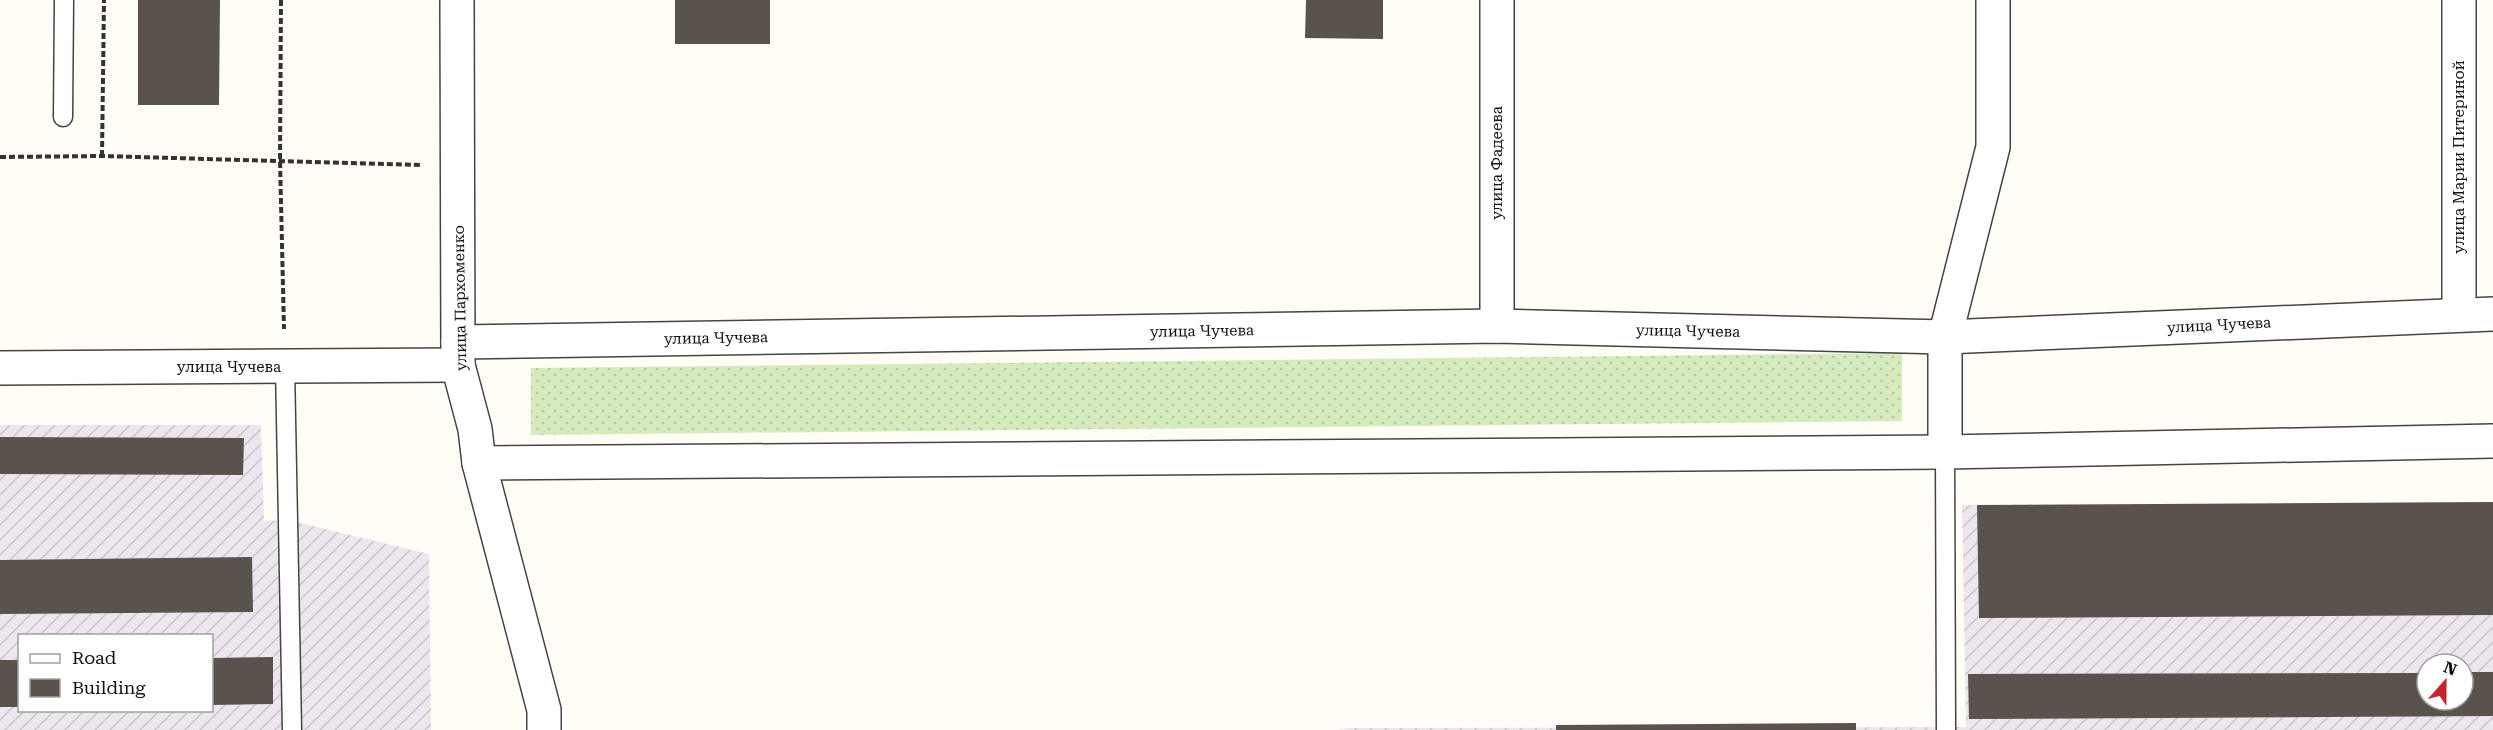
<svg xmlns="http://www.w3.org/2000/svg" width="2493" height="730" viewBox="0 0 2493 730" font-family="'Roboto Serif',serif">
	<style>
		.industrial { fill: url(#industrial-furrows); fill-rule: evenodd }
		.grass { fill: url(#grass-dots) }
		.building { fill: #5a524d }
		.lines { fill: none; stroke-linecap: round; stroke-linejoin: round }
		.service-casing { stroke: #444; stroke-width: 21 }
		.minor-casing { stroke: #444; stroke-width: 36 }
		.tertiary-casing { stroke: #444; stroke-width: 36 }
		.path { stroke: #333; stroke-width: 4; stroke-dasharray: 6 3; stroke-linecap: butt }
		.service { stroke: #fff; stroke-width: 18 }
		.minor { stroke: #fff; stroke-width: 33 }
		.tertiary { stroke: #fff; stroke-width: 33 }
		.labels { text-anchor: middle; stroke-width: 6; stroke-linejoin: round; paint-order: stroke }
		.street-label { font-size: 15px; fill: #111; stroke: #fff }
	</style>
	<defs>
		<pattern id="industrial-furrows" width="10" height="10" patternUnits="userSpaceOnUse" patternTransform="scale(1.5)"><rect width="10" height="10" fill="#eee6ef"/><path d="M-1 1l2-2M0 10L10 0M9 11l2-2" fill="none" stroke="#cbc4cc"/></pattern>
		<pattern id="grass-dots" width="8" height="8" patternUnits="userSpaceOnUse" patternTransform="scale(1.5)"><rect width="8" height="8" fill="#d5ebbd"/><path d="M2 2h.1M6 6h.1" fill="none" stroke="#b6c8a1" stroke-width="1.8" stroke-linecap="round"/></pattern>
	</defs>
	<rect width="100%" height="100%" fill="#fffdf5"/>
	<g class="industrial">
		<path d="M0,425h261l3,96 24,-1 141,34 2,176h-431zM20,636h192v74h-192z"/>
		<path d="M2493,502v228h-1155l11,-2 617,-1 -4,-222zM2427,664h36v36h-36z"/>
	</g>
	<polygon class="grass" points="1902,353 1902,421 531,435 531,368"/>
	<g class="building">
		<polygon points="138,0 220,0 219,105 138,105"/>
		<rect x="675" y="0" width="95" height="44"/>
		<polygon points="1306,0 1383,0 1383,39 1305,38"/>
		<polygon points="0,437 244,438 243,475 0,474"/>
		<polygon points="2493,502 2493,615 1979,618 1977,505"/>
		<polygon points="252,557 253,612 0,614 0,560"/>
		<polygon points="273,657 273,704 212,705 212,658"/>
		<rect x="0" y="660" width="20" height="47"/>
		<polygon points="2463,672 2493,672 2493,716 1969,719 1968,674 2427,673 2427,700 2463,700"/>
		<polygon points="1856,723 1856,730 1556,730 1556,725"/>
	</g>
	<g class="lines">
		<defs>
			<g id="service">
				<polyline points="63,117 64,0"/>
				<polyline points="285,366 292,730"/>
				<polyline points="1945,452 1946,730"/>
			</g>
			<g id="minor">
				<polyline points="1497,0 1497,326"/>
				<polyline points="2459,0 2459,314"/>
				<polyline points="458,342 1497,326 1945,337 2493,314"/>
				<polyline points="0,368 458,365"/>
				<polyline points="1945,452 1945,337 1993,147 1993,0"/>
				<polyline points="479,463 1945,452 2493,441"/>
			</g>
			<polyline id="tertiary" points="457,0 458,365 475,429 479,463 544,710 544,730"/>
		</defs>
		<use href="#service" class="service-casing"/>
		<use href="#minor" class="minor-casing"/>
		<use href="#tertiary" class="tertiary-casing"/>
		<g class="path">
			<polyline points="281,0 280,160 284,329"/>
			<polyline points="102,156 104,0"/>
			<polyline points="0,157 102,156 421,165"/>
		</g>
		<use href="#service" class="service"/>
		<use href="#minor" class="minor"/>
		<use href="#tertiary" class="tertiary"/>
	</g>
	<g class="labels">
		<g class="street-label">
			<text transform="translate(2459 157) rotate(-90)" y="5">улица Марии Питериной</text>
			<text transform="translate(1497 163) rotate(-90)" y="5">улица Фадеева</text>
			<text transform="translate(460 298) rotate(-91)" y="5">улица Пархоменко</text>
			<text transform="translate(2219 325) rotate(-3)" y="5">улица Чучева</text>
			<text transform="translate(1202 331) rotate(-1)" y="5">улица Чучева</text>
			<text transform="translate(1688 331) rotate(1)" y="5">улица Чучева</text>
			<text transform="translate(716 338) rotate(-1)" y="5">улица Чучева</text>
			<text x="229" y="372">улица Чучева</text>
		</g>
	</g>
	<rect x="18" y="634" width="195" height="78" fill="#ffffff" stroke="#a0a0a0" stroke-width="1.5"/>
	<rect x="30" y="654" width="30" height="9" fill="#ffffff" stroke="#a0a0a0" stroke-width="1.5"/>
	<text x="72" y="664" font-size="18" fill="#111111">Road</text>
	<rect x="30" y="679" width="30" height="18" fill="#5a524d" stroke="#a0a0a0" stroke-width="1.5"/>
	<text x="72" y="694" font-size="18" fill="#111111">Building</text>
	<g transform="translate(2445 682) rotate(21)"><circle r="28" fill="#ffffff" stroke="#a0a0a0" stroke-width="1.5"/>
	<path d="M0-4.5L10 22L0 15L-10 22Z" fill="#c4262e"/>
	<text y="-9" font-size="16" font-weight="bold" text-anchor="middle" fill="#111111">N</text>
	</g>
</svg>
